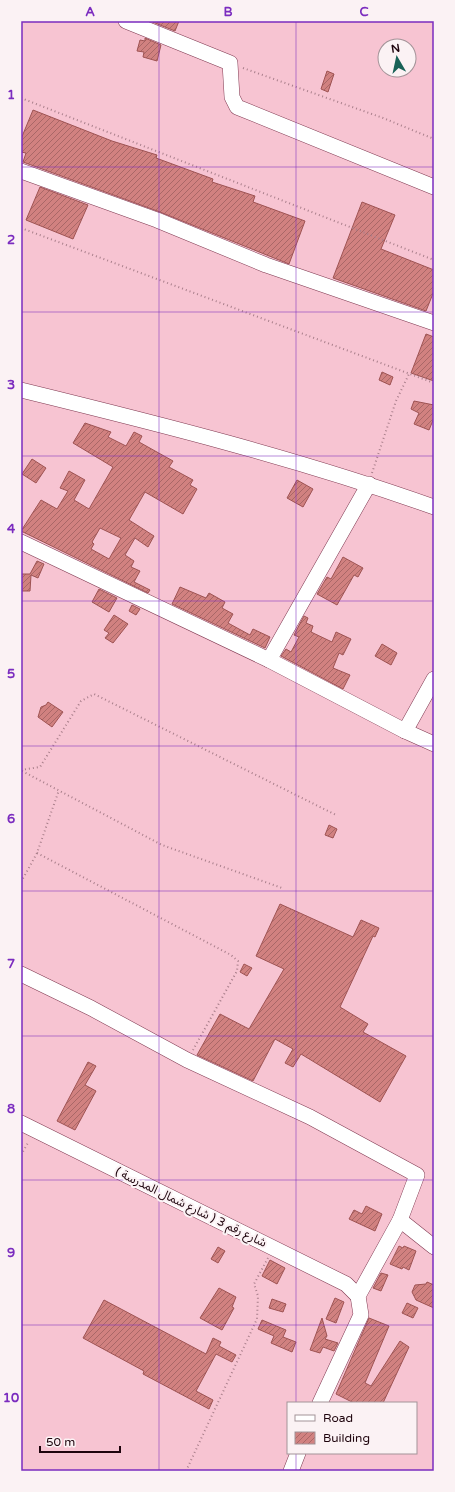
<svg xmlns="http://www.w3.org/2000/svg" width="455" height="1492" viewBox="0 0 455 1492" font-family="'Varela Round','Noto Sans Arabic',sans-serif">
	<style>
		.building { fill: url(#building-hatch); stroke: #9e5353; fill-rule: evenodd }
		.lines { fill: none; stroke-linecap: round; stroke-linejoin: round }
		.minor-casing { stroke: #803a52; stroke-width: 16 }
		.path { stroke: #a97f8b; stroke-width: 2; stroke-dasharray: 1 3; stroke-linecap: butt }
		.minor { stroke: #fff; stroke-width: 15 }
		.grid { fill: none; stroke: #7b2cbf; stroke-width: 1; stroke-opacity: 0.55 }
		.labels { text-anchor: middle; stroke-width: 4; stroke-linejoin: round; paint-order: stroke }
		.street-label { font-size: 12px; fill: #1e040d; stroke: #fbf2f4 }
		.neatline { fill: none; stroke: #7b2cbf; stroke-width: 1.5 }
		.grid-label { font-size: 13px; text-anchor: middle; font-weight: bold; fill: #7b2cbf }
	</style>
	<defs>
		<pattern id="building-hatch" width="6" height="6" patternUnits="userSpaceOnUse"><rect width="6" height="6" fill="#d18180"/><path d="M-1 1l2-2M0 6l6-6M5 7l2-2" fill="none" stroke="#a96767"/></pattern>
	</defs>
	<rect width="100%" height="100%" fill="#f7c4d2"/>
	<g class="building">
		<polygon points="150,21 179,21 175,31"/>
		<polygon points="145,38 161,45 157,61 143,57 144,52 137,51 140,40 145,41"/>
		<polygon points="327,71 334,74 328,92 321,89"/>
		<polygon points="33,110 112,141 157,155 156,158 213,179 212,182 255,196 253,202 305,221 289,264 160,212 23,162 26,153 21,152 21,139"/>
		<polygon points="40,187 88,205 73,239 26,220"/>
		<polygon points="362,202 395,215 381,249 434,270 434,291 426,311 333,278"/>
		<polygon points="426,334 434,337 434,381 411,373"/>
		<polygon points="382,372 393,377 390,385 379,380"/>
		<polygon points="414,401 434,405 434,418 429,430 414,424 419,413 411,409"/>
		<path d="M85,423l26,9 -3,5 18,9 8,-14 8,4 -3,6 34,19 -4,6 24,13 -3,5 7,4 -14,25 -38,-22 -16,28 25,16 -6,11 -13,-9 -10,17 9,6 -3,6 9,4 -6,11 16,8 -2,3 -127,-62 20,-31 16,9 11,-18 -8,-3 9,-17 16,9 -11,20 15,9 24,-42 -40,-24zM100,528l21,10 -12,21 -18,-10 3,-5 -2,-2z"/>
		<polygon points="32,459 46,468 36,483 22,474"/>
		<polygon points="297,480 313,489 303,507 287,498"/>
		<polygon points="343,557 363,568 358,577 354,575 337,605 317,594 327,577 331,579"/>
		<polygon points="37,561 44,564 38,578 31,575 30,591 21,591 21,574 30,574"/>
		<polygon points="180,587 206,598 209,593 225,602 222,608 233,614 228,623 250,635 253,629 270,637 265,648 172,604"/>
		<polygon points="99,589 117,598 109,612 92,602"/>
		<polygon points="132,605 140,609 136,615 129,611"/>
		<polygon points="114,615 128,624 113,643 105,638 109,633 104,630"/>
		<polygon points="304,616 308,618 306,623 313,626 311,632 332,642 336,632 351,639 343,655 339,653 333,668 350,675 343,689 281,656 286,649 291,652 299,637 294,635"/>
		<polygon points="382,644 397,653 391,665 375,656"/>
		<polygon points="48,702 63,712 52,727 38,717 41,707 46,705"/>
		<polygon points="329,825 337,829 333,838 325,835"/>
		<polygon points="280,904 353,937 361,920 379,928 375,937 373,936 340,1007 368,1024 363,1032 406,1056 380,1102 301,1054 293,1067 285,1063 293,1049 275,1039 253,1081 197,1055 220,1014 249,1029 284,969 256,956"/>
		<polygon points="244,964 252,968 247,976 240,972"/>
		<polygon points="88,1062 96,1066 85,1085 96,1091 75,1130 57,1121"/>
		<polygon points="366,1206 382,1214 375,1231 349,1219 354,1210 362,1214"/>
		<polygon points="399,1246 403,1248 404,1246 416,1251 409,1270 403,1267 402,1269 390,1264"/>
		<polygon points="218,1247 225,1251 218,1263 211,1259"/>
		<polygon points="270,1260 285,1268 277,1284 262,1276"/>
		<polygon points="381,1273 388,1275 381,1291 373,1288"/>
		<polygon points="427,1282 434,1285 434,1308 416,1300 412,1292 415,1285 426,1284"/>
		<polygon points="219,1288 236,1297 232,1307 234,1308 222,1330 200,1318"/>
		<polygon points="335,1298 344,1302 336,1323 326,1319"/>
		<polygon points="272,1299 286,1304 283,1312 269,1308"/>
		<polygon points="104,1300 206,1354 213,1338 221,1342 219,1346 236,1355 232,1362 216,1354 196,1391 213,1400 209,1409 143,1374 144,1371 83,1338"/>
		<polygon points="407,1303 418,1308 413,1318 402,1313"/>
		<polygon points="322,1318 327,1336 325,1339 338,1343 334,1351 323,1347 320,1353 310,1350"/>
		<polygon points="369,1318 389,1326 365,1383 371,1386 400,1341 409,1347 383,1403 354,1403 336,1394"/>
		<polygon points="262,1320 286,1330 283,1337 296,1342 292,1352 271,1343 274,1336 258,1329"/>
	</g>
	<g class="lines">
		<defs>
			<g id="minor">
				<polyline points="126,21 230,63 232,97 237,107 434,187"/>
				<polyline points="21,171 157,220 266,265 434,323"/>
				<path d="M21,390c139,34 278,69 413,117"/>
				<polyline points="21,542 269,660 405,731 434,744"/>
				<polyline points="269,660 369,484"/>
				<polyline points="405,731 434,679"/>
				<polyline points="21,974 91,1008 187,1060 310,1117 417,1175 400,1220 434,1247"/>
				<polyline points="21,1123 346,1284 358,1296"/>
				<polyline points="320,1403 361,1315 358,1296 400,1220"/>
				<polyline points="291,1471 298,1453"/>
			</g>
		</defs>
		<use href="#minor" class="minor-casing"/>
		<g class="path">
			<polyline points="243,68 383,118 434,139"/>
			<polyline points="21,98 434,260"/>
			<polyline points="21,228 434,383"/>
			<polyline points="372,473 396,401 409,374"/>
			<polyline points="21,770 40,767 81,701 94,694 336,815"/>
			<polyline points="22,771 162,845 282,888"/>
			<polyline points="37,853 231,955 238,961 237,971 193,1050"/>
			<polyline points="21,882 37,853 59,790"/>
			<polyline points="21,1155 29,1141"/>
			<polyline points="186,1471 257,1319 258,1296 254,1284 268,1258"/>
		</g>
		<use href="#minor" class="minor"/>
	</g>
	<path class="grid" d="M159,21v1450M296,21v1382M21,167h413M21,312h413M21,456h413M21,601h413M21,746h413M21,891h413M21,1036h413M21,1180h413M21,1325h413M296,1453v18"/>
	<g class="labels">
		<g class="street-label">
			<text transform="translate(191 1207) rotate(26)" y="4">شارع رقم 3 ( شارع شمال المدرسة )</text>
		</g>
	</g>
	<rect width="455" height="1492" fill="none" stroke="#fbf2f4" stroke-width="44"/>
	<rect x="287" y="1402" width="130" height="52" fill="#fbf2f4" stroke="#a39398"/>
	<rect x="295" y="1415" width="20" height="6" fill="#ffffff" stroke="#a39398"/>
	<text x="323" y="1422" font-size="12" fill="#1e040d">Road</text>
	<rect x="295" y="1432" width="20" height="12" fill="url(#building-hatch)" stroke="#a39398"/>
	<text x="323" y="1442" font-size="12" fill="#1e040d">Building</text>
	<g transform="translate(397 58) rotate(351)"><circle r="19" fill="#fbf2f4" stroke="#a39398"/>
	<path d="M0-3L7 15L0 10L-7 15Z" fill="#196257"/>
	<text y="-6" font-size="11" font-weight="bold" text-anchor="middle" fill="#1e040d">N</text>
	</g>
	<path d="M40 1446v6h80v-6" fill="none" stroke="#1e040d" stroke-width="2"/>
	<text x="46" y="1446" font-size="12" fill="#1e040d" stroke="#fbf2f4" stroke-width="3" paint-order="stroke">50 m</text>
	<rect x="22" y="22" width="411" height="1448" class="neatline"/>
	<g class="grid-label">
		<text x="90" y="16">A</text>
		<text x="228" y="16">B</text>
		<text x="364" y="16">C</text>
		<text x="11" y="99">1</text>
		<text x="11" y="244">2</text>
		<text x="11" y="389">3</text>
		<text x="11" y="533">4</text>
		<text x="11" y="678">5</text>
		<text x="11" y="823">6</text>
		<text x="11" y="968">7</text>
		<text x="11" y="1113">8</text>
		<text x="11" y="1257">9</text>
		<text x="11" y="1402">10</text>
	</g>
</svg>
